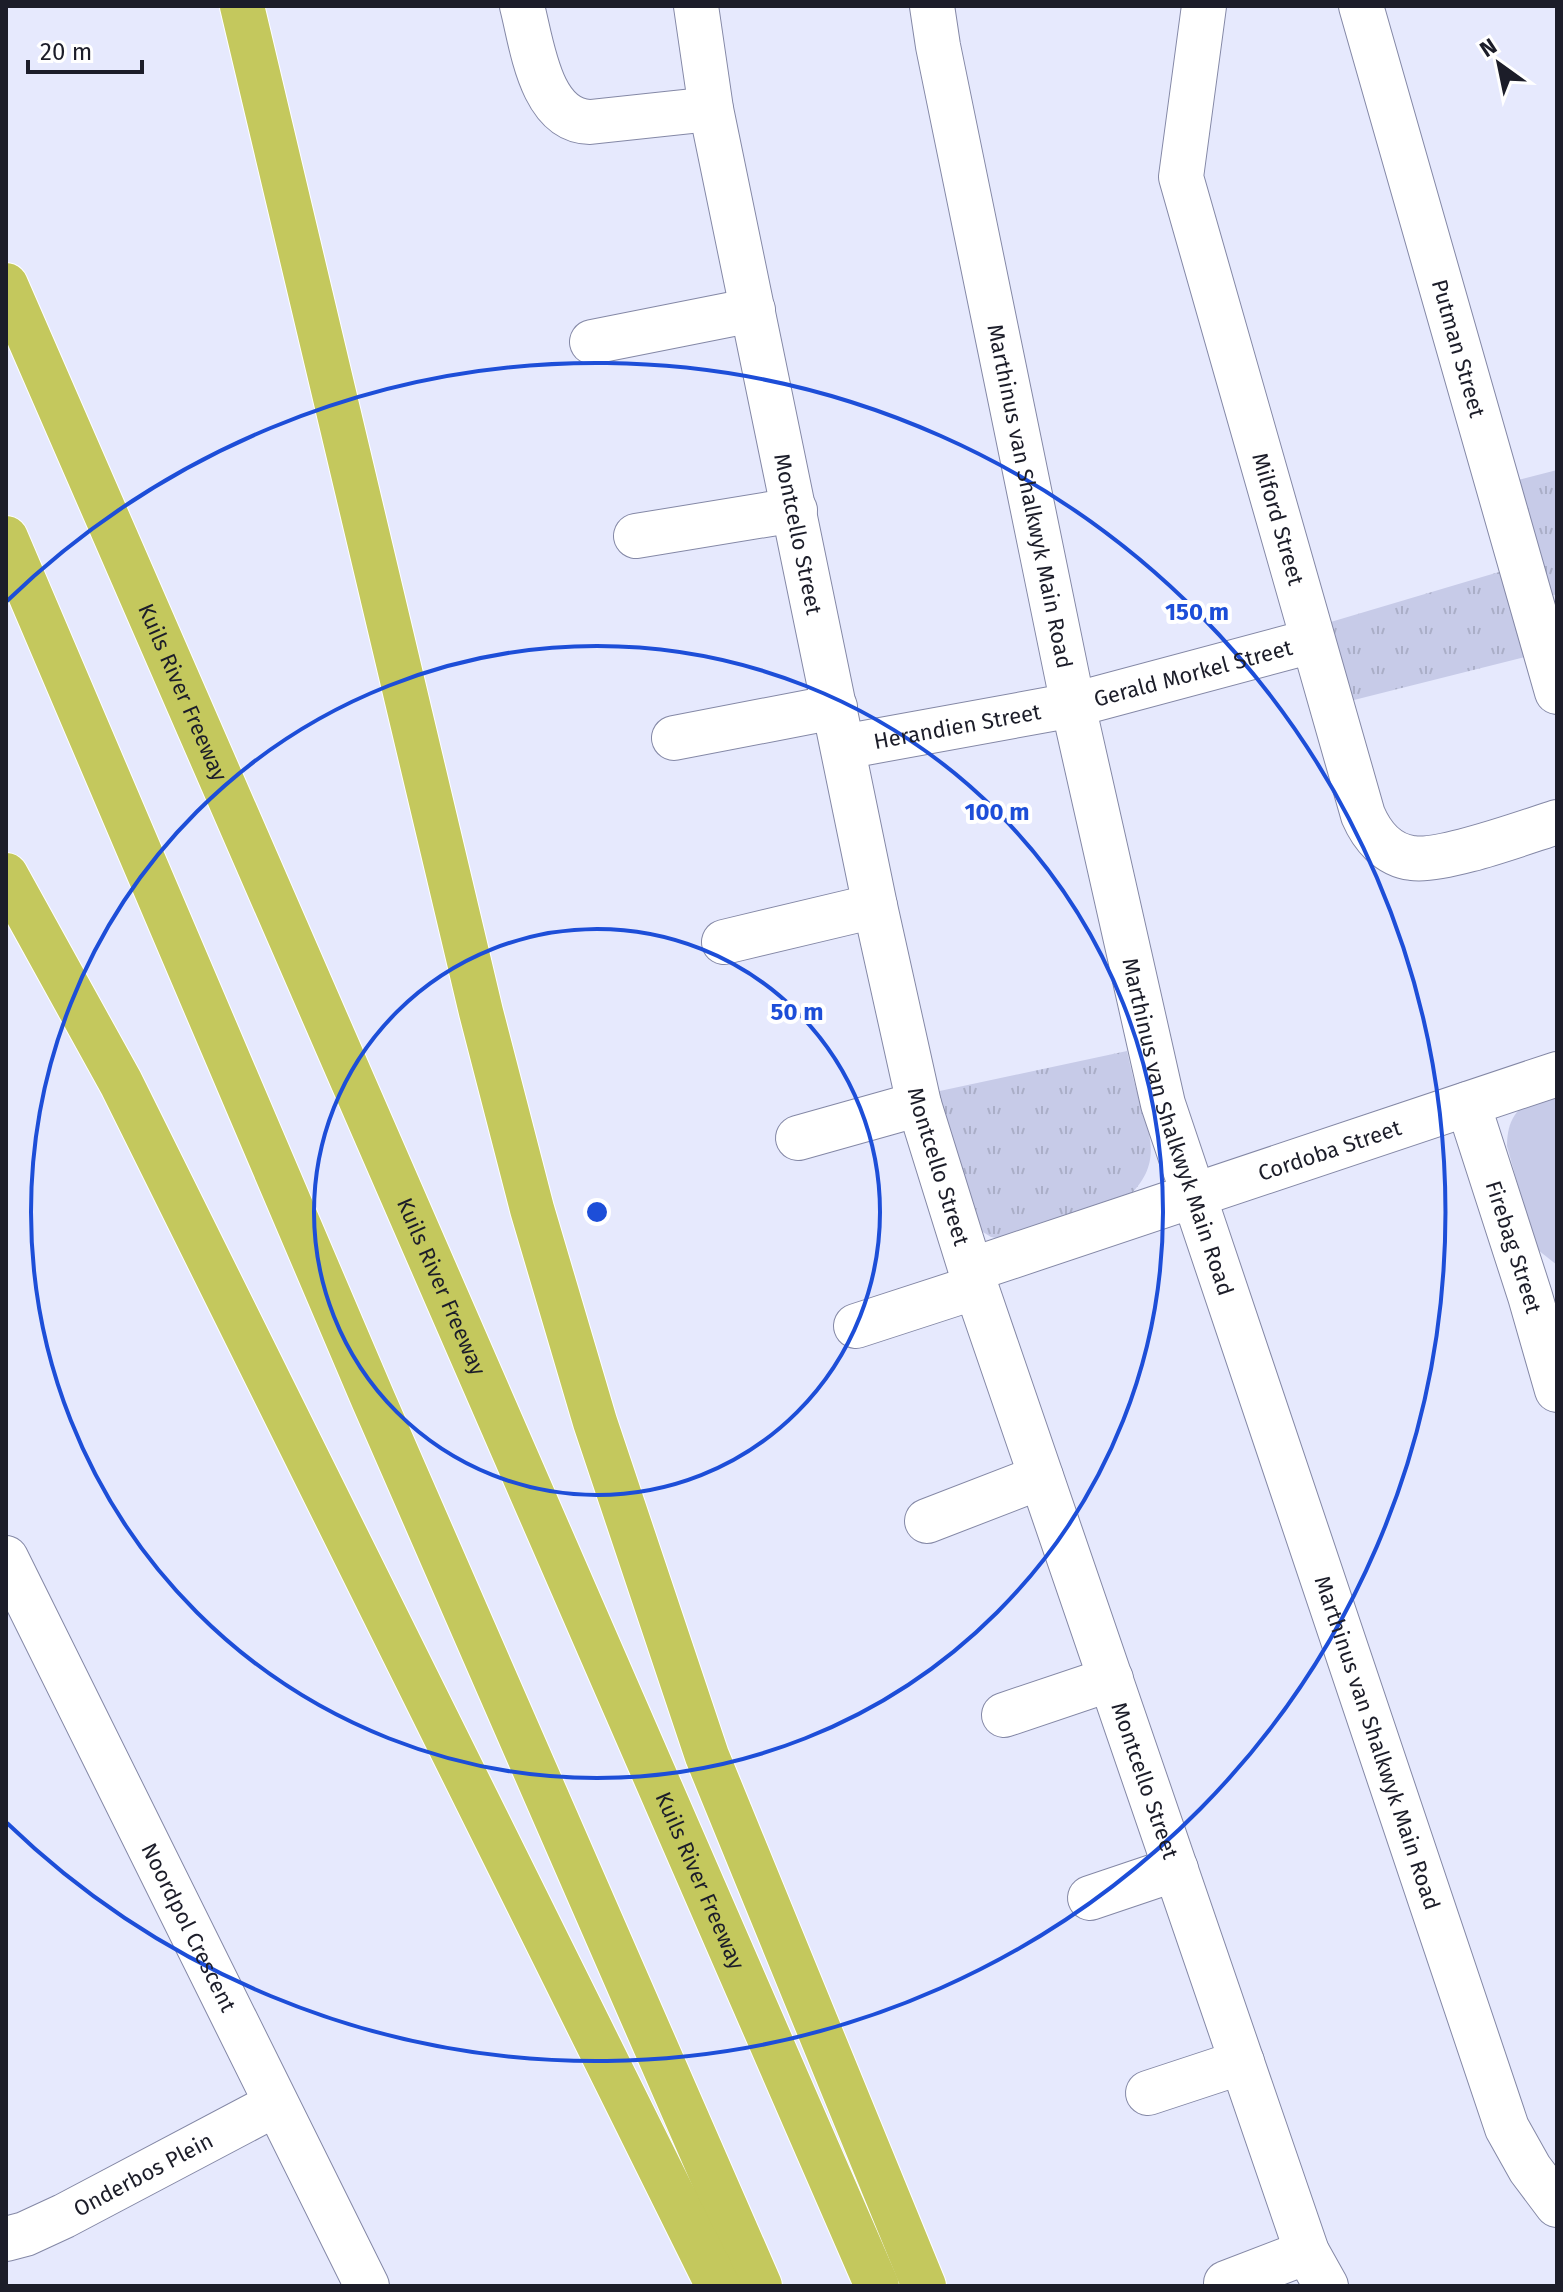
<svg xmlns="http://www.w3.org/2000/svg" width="1563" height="2292" viewBox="0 0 1563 2292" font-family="'Fira Sans',sans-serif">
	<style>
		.grass { fill: #c7cbe8 }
		.park { fill: url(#park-tufts) }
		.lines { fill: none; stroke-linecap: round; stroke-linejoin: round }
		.street-casing { stroke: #8488a6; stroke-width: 46 }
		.highway-casing { stroke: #fff; stroke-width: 46 }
		.street { stroke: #fff; stroke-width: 44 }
		.highway { stroke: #c4c85d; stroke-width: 44 }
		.ring { fill: none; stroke: #1d4ed8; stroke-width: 4 }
		.labels { text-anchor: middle; stroke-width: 8; stroke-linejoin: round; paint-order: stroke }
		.street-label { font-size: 22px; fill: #1c1d29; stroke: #fff }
		.centre { fill: #1d4ed8; stroke: #fff; stroke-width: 4 }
		.ring-label { font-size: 24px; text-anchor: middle; font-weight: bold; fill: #1d4ed8; stroke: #fff; stroke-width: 8; stroke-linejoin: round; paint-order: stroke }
	</style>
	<defs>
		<pattern id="park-tufts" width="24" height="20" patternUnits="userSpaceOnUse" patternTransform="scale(2)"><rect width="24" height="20" fill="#c7cbe8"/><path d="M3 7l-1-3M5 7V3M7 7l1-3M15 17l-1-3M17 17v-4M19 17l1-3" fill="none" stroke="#aaaec7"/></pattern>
	</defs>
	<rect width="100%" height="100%" fill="#e6e9fd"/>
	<path class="grass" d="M1557,1089v176l-19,-15 -6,-14 -25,-90c0,-37 20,-45 50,-57z"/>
	<g class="park">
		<polygon points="1557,470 1557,594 1548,597 1514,481"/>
		<polygon points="1509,569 1533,655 1346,702 1324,624"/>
		<path d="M1127,1051c4,17 7,33 13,49 12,41 21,66 -13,98l-121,42 -15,-3 -13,-8 -43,-137z"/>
	</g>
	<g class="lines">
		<defs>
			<g id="street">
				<path d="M522,6c10,38 18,115 68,116l121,-13"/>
				<path id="s1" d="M696,6l15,103 164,797 44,198 57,183 331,965 19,34"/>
				<path id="s2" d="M932,6l6,40 135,659 90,399 344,1024 23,41 27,36"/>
				<path id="s3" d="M1204,6l-23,171 182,638c9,21 25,40 49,43 30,5 113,-26 145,-36"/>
				<path id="s4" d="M1361,6l196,686"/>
				<polyline points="592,342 753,310"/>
				<polyline points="636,536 795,510"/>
				<polyline points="674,738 835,707"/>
				<path id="s5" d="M843,747l230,-42 239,-64"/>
				<polyline points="724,942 875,906"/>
				<path id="s6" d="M1468,1104l62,192 27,94"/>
				<polyline points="798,1138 919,1104"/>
				<path id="s7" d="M971,1270l586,-196"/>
				<polyline points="856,1326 976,1287"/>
				<polyline points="927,1521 1041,1477"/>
				<path id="s8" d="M6,1558l361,728"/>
				<polyline points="1004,1715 1111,1679"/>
				<polyline points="1090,1898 1176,1869"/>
				<polyline points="1148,2093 1242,2062"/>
				<path id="s9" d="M6,2239l19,-5 39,-18 212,-112"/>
				<polyline points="1226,2283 1307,2252"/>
			</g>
			<g id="highway">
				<polyline points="242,6 481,1012 532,1209 595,1422 707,1756 924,2286"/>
				<path id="s10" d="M6,285l871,2001"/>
				<polyline points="6,538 373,1399 760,2286"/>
				<polyline points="6,875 121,1083 718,2286"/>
			</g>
		</defs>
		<use href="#street" class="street-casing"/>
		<use href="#highway" class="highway-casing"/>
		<use href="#street" class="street"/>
		<use href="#highway" class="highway"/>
	</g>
	<g class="ring">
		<circle cx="597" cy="1212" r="283"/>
		<circle cx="597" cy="1212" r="566"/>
		<path d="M7 601A849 849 0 1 1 7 1823"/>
	</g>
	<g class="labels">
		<g class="street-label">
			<text dy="8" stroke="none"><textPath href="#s4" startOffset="356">Putman Street</textPath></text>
			<text dy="8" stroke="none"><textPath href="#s2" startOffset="500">Marthinus van Shalkwyk Main Road</textPath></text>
			<text dy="8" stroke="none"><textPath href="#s3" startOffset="528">Milford Street</textPath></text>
			<text dy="8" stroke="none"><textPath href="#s1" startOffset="538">Montcello Street</textPath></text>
			<text dy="8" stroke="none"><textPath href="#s5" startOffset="358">Gerald Morkel Street</textPath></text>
			<text dy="8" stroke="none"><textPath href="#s10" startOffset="444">Kuils River Freeway</textPath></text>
			<text dy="8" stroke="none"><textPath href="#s5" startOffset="116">Herandien Street</textPath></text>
			<text dy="8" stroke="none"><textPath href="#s2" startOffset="1148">Marthinus van Shalkwyk Main Road</textPath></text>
			<text dy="8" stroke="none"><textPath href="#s7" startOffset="378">Cordoba Street</textPath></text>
			<text dy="8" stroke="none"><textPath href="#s1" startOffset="1186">Montcello Street</textPath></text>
			<text dy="8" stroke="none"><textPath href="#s6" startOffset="150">Firebag Street</textPath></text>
			<text dy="8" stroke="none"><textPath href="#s10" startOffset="1092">Kuils River Freeway</textPath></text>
			<text dy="8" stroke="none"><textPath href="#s2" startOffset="1796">Marthinus van Shalkwyk Main Road</textPath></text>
			<text dy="8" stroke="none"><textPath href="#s1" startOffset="1834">Montcello Street</textPath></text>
			<text dy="8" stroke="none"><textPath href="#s10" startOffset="1740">Kuils River Freeway</textPath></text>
			<text dy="8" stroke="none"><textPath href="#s8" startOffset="412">Noordpol Crescent</textPath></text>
			<text dy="8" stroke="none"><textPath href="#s9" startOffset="152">Onderbos Plein</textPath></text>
		</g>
	</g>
	<circle cx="597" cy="1212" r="12" class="centre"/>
	<g class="ring-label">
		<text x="1197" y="620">150 m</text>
		<text x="997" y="820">100 m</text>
		<text x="797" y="1020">50 m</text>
	</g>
	<rect width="1563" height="2292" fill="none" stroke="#1c1d29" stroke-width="16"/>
	<g transform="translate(1499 64) rotate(327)" stroke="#ffffff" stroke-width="6" paint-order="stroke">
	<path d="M0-6L14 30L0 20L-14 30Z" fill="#1c1d29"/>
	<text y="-12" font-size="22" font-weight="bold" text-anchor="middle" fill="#1c1d29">N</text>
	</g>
	<path d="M28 60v12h114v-12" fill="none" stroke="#1c1d29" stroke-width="4"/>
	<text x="40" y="60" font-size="24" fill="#1c1d29" stroke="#ffffff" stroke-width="6" paint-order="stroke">20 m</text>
</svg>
